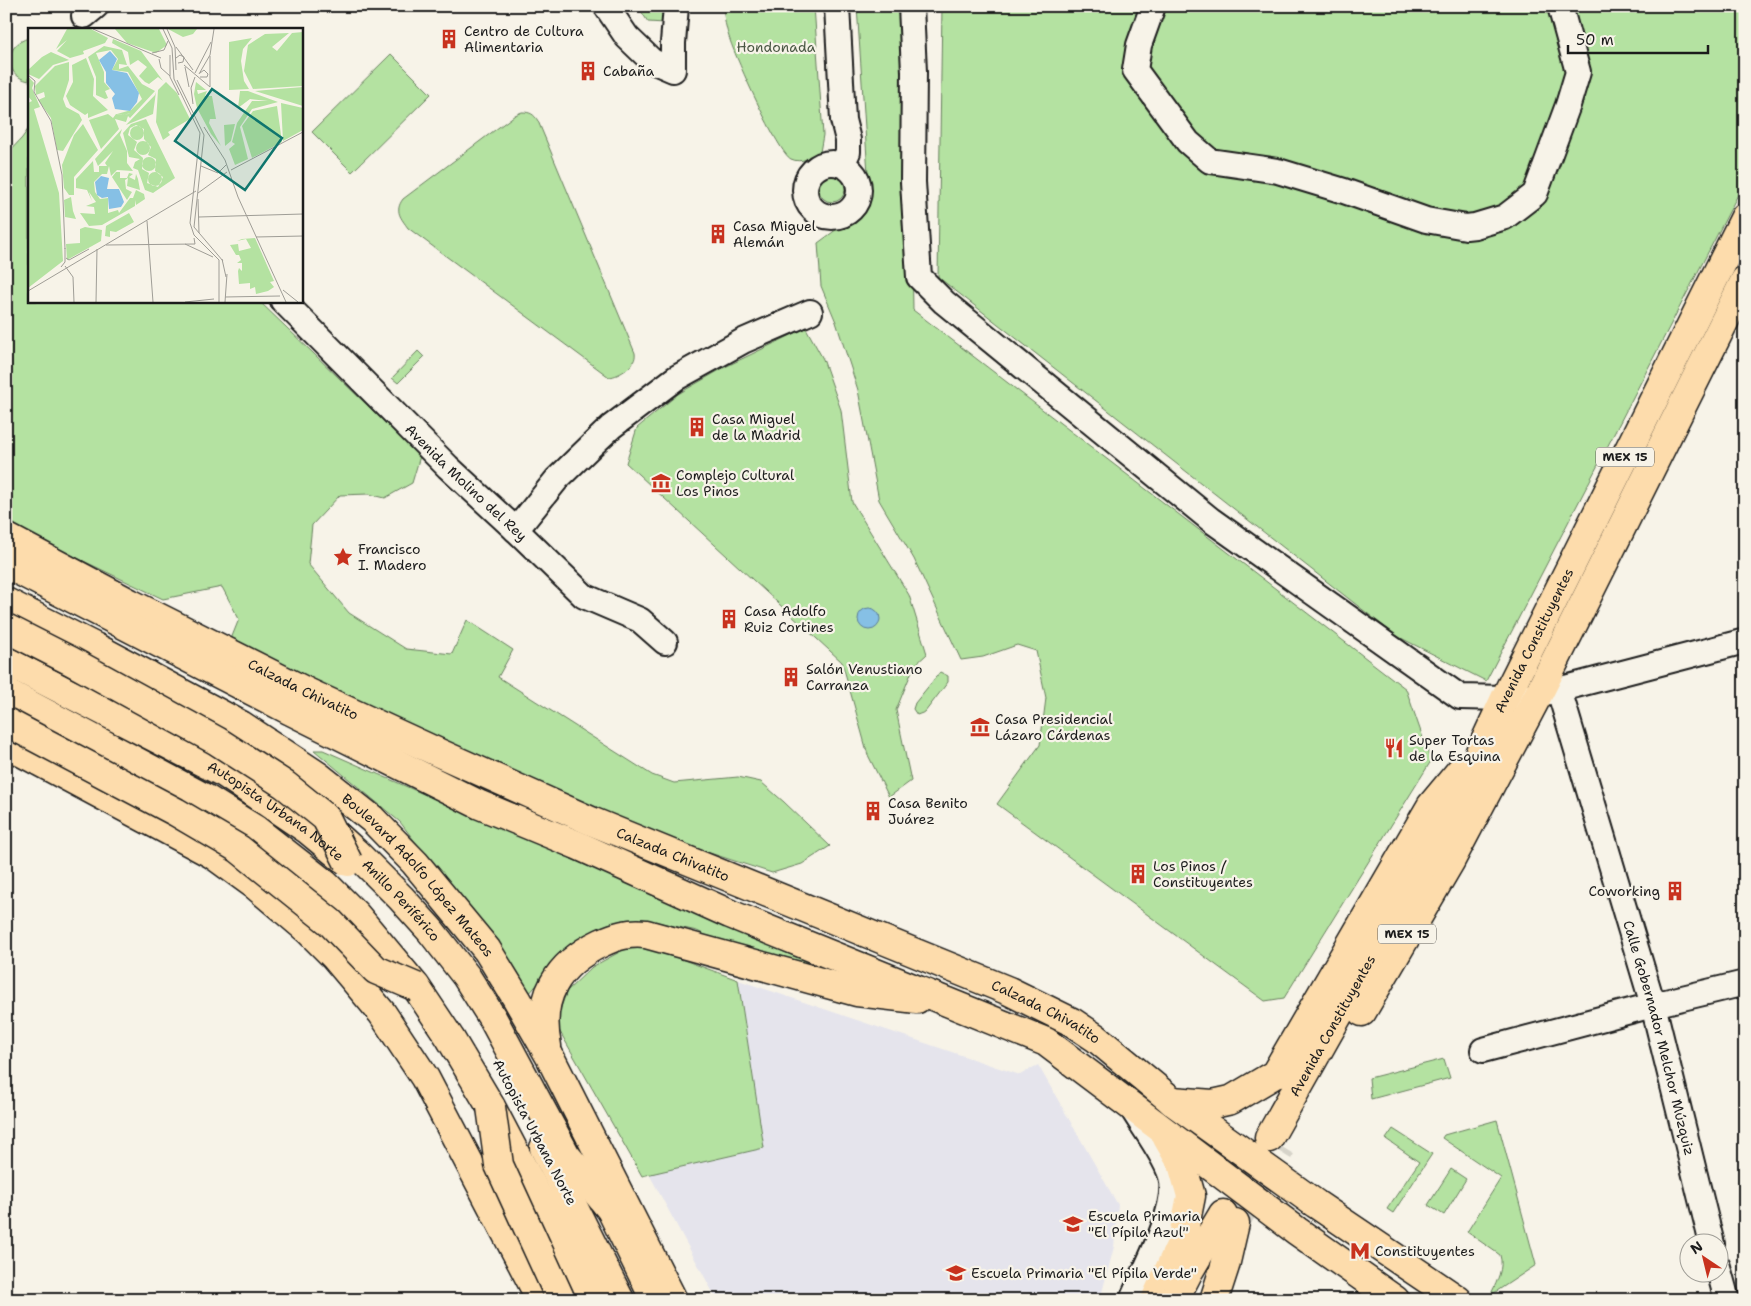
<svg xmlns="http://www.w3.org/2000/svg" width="1751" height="1306" viewBox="0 0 1751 1306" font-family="'Shantell Sans',sans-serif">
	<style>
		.built { fill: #e5e4ec }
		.green { fill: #b4e2a1; stroke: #687f5e }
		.water { fill: #86c0e5; stroke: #5c7e95 }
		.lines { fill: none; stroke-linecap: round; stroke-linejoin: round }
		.major-tunnel { stroke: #d6d3c9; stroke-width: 28; stroke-dasharray: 28 14; stroke-linecap: butt }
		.minor-casing { stroke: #1c1c1c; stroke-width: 28 }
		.major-casing { stroke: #1c1c1c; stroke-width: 31 }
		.highway-casing { stroke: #1c1c1c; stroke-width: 31 }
		.minor { stroke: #f7f3e8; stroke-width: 24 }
		.major { stroke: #fddcac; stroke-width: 28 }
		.highway { stroke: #fddcac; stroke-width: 28 }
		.highway-bridge-casing { stroke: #1c1c1c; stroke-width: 31; stroke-linecap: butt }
		.highway-bridge { stroke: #fddcac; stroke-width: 28 }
		.labels { text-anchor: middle; stroke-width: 4.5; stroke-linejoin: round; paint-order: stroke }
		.shield { fill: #f7f3e8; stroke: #5e5c59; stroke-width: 1 }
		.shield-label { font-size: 12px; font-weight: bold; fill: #1c1c1c }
		.poi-label { font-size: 14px; fill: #1c1c1c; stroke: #f7f3e8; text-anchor: start }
		.park-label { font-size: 14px; fill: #4a5744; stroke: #f7f3e8 }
		.street-label { font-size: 14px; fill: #1c1c1c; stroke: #f7f3e8 }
		.inset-road { fill: none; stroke: #9f9d96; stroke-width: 1 }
		.view { fill: #0f766e; fill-opacity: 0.15; stroke: #0f766e; stroke-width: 2.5 }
		.inset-edge { fill: none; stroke: #1c1c1c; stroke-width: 2.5 }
	</style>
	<rect width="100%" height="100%" fill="#f7f3e8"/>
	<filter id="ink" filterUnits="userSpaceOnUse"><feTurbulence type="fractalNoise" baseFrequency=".02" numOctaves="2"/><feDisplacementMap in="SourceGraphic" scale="10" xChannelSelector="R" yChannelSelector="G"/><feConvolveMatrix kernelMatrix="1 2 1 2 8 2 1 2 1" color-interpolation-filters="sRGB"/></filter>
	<g filter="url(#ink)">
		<polygon class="built" points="738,980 1020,1075 1038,1065 1118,1205 1114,1247 1100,1300 717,1300 649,1174 764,1148"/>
		<g class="green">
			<polygon points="638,6 667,6 665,23 648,22"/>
			<path d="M723,6h91l9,129 -3,17c-7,5 -19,12 -29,7 -13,-6 -55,-101 -61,-119 -4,-11 -6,-22 -7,-34z"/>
			<polygon points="857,6 908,6 913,310 1406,689 1431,761 1284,998 1265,1001 997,804 1040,745 1046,698 1036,651 1017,645 983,657 961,660 914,559 879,500 858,390 836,322 821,286 818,243 863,210 868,174"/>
			<polygon points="942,6 1742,6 1745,9 1745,181 1486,681 1395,635 938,277"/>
			<path d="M29,38v43c-26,-5 -25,-37 0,-43z"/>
			<polygon points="391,54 431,94 352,172 312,132"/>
			<path d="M522,112c8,0 12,2 16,9l97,232c2,12 -15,23 -26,24l-201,-149c-7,-10 -14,-17 -5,-29l112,-84z"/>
			<polygon points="29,128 29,301 259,301 420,456 412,483 385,498 369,494 340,495 312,525 308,564 349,613 406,649 452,654 467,620 513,650 498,677 652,775 674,783 738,777 761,782 784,802 830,846 802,864 772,873 626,826 514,778 231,639 239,619 222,587 163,599 6,524 6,155 22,138"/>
			<circle cx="832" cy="189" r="13"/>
			<polygon points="806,328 823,359 841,410 852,502 909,595 927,654 914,666 896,710 911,781 889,797 868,755 842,662 626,463 637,428 678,394 725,367"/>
			<polygon points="418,351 424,357 398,383 392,378"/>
			<polygon points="940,672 948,676 948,682 925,712 917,715 913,709 915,703"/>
			<polygon points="314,750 323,750 809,963 809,968 738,951 697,931 643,919 592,938 562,956 528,995 511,967 400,822"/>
			<polygon points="651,948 738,980 764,1148 642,1176 555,1023 567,991 592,967 625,949"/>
			<polygon points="1444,1059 1450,1078 1371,1099 1369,1078"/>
			<path d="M1497,1120l39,145 -42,28 -2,-1c5,-11 12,-24 8,-37l-33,-23 34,-54 -59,-40 2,-3z"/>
			<polygon points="1393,1129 1432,1154 1393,1213 1387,1209 1419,1162 1386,1139"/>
			<polygon points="1451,1169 1466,1179 1444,1215 1428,1205"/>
		</g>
		<circle class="water" cx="869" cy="619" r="11"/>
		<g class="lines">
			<polyline class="major-tunnel" points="1235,1223 1282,1147"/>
			<defs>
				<g id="minor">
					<polyline points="606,6 627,37 652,61 673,70 673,43 676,6"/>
					<polyline points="837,6 843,120 848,140 848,152 842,165"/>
					<polyline points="911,6 914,72 913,182 919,277 944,302 1211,520 1460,697 1505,698 1538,695 1745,641"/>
					<polyline points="1153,6 1139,45 1135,70 1188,142 1210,161 1278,171 1344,191 1426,220 1466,227 1475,226 1505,217 1535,194 1568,105 1578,72 1560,6"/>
					<polyline points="84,16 96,6"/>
					<circle cx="832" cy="190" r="27"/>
					<path id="s1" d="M283,301l165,166 68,63 68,66 56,24 25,22"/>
					<polyline points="516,530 557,479 592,445 611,427 676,378 743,341 810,312"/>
					<path id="s2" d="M1559,690l94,315 59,239"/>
					<polyline points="1483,1050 1653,1005 1745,983"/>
					<polyline points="1718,1267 1727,1300"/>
					<path d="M1132,1300c13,-31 44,-87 40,-119 -2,-19 -29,-54 -39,-71"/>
				</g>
				<g id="major">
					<path id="s3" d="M6,537l124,66 179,90 128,59 154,69 418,170 63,31 24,16 76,63 144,103 142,96"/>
					<polyline points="6,564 289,710 480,805 577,845 730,914 1046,1042 1297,1231 1395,1300"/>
					<path id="s4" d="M6,602l89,45 146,78 77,51 54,43 43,44 72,87 30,49 32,56 124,245"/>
					<polyline points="6,744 212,854 256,886 309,931 334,956 382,1013 425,1078 541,1300"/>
					<polyline points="1362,1012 1450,862 1538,695 1745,280"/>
					<path d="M547,1046c-10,-49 10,-82 54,-103 15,-7 28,-11 45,-9l211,58 60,7"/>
					<polyline points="1172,1101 1213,1104 1231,1100 1275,1074 1431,806 1461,770"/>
					<path id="s5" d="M1269,1138l181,-321 55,-119 240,-481"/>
					<polyline points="1155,1300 1182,1241 1191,1196 1182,1164 1167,1138"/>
					<polyline points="1174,1300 1189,1271 1223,1214"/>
					<polyline points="1214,1300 1225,1266 1235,1223"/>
				</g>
				<g id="highway">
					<path id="s6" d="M6,661l218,112 84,57 34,28"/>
					<polyline points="87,672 148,675"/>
					<polyline points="6,692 203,797 256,830 325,884 356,915 416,987 450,1038 491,1107 592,1300"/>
					<path id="s7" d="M332,831l23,21 46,46 29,32 36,46 27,43 73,136 45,55 44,90"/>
					<polyline points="544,1148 620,1300"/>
				</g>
			</defs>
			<use href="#minor" class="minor-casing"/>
			<use href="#major" class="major-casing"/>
			<use href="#highway" class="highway-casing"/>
			<use href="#minor" class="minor"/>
			<use href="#major" class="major"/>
			<use href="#highway" class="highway"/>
			<defs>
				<g id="highway-bridge">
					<polyline points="6,628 71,661 217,741 285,785 326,818 348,862"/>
					<polyline points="6,722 176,812 239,849 330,922 376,970 416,987"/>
					<polyline points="491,1107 499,1165 561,1300"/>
				</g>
			</defs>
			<use href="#highway-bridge" class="highway-bridge-casing"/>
			<use href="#highway-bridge" class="highway-bridge"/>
		</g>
	</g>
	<defs>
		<symbol id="building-bare" viewBox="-9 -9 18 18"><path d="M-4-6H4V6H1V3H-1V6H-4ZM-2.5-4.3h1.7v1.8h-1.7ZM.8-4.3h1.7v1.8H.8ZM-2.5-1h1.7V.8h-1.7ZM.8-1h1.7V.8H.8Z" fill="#c8321e" stroke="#f7f3e8" stroke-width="2.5" paint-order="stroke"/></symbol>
		<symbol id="museum-bare" viewBox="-9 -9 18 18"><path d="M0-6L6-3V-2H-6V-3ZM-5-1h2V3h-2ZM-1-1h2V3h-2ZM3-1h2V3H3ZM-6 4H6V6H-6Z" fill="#c8321e" stroke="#f7f3e8" stroke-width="2.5" paint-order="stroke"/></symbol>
		<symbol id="sight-bare" viewBox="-9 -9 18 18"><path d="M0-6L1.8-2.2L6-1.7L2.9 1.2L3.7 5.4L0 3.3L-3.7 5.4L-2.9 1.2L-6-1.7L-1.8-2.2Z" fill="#c8321e" stroke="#f7f3e8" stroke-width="2.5" paint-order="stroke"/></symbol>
		<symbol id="restaurant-bare" viewBox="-9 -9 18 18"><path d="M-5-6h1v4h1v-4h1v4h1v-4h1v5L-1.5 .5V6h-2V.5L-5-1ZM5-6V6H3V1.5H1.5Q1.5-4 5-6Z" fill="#c8321e" stroke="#f7f3e8" stroke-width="2.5" paint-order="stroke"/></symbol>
		<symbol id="school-bare" viewBox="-9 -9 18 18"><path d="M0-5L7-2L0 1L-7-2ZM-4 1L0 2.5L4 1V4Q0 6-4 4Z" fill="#c8321e" stroke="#f7f3e8" stroke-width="2.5" paint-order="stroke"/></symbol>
		<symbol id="metro-bare" viewBox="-9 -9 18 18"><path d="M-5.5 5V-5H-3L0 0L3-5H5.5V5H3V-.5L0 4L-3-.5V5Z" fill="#c8321e" stroke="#f7f3e8" stroke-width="2.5" paint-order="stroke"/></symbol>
	</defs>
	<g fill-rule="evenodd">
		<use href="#building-bare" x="435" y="25" width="28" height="28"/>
		<use href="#building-bare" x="574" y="57" width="28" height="28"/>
		<use href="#building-bare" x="704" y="220" width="28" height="28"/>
		<use href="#building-bare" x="683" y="413" width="28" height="28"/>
		<use href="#museum-bare" x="647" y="469" width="28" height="28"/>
		<use href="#sight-bare" x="329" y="543" width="28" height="28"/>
		<use href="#building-bare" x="715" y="605" width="28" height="28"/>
		<use href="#building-bare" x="777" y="663" width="28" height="28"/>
		<use href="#museum-bare" x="966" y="713" width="28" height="28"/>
		<use href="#restaurant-bare" x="1380" y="734" width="28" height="28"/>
		<use href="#building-bare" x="859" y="797" width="28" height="28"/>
		<use href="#building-bare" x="1124" y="860" width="28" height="28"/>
		<use href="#building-bare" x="1661" y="877" width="28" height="28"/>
		<use href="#school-bare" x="1059" y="1210" width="28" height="28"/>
		<use href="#metro-bare" x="1346" y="1237" width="28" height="28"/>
		<use href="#school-bare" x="942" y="1259" width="28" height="28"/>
	</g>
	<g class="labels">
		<g class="shield">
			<rect x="1596" y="447.5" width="58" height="19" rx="4"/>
			<rect x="1378" y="924.5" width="58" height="19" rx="4"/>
		</g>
		<g class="shield-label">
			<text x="1625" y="461">MEX 15</text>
			<text x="1407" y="938">MEX 15</text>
		</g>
		<g class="poi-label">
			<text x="464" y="36">Centro de Cultura<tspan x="464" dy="16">Alimentaria</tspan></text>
			<text x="603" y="76">Cabaña</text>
			<text x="733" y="231">Casa Miguel<tspan x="733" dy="16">Alemán</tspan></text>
			<text x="712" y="424">Casa Miguel<tspan x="712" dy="16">de la Madrid</tspan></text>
			<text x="676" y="480">Complejo Cultural<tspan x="676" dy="16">Los Pinos</tspan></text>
			<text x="358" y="554">Francisco<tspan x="358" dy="16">I. Madero</tspan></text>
			<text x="744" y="616">Casa Adolfo<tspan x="744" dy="16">Ruiz Cortines</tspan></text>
			<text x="806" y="674">Salón Venustiano<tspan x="806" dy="16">Carranza</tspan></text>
			<text x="995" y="724">Casa Presidencial<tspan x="995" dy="16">Lázaro Cárdenas</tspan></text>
			<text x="1409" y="745">Super Tortas<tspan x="1409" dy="16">de la Esquina</tspan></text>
			<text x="888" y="808">Casa Benito<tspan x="888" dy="16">Juárez</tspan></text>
			<text x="1153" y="871">Los Pinos /<tspan x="1153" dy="16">Constituyentes</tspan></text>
			<text x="1660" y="896" text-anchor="end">Coworking</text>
			<text x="1088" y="1221">Escuela Primaria<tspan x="1088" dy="16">"El Pípila Azul"</tspan></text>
			<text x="1375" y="1256">Constituyentes</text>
			<text x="971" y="1278">Escuela Primaria "El Pípila Verde"</text>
		</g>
		<g class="park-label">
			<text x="776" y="52">Hondonada</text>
		</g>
		<g class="street-label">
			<text dy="5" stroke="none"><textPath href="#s1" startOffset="258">Avenida Molino del Rey</textPath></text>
			<text dy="5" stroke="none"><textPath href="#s5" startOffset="564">Avenida Constituyentes</textPath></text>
			<text dy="5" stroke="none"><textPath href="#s3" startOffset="334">Calzada Chivatito</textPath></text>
			<text dy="5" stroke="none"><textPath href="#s6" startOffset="309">Autopista Urbana Norte</textPath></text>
			<text dy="5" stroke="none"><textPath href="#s3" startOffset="739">Calzada Chivatito</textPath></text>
			<text dy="5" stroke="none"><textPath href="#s4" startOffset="499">Boulevard Adolfo López Mateos</textPath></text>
			<text dy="5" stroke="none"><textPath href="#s7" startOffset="98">Anillo Periférico</textPath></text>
			<text dy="5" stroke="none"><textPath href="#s3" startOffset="1144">Calzada Chivatito</textPath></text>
			<text dy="5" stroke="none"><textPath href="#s5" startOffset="129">Avenida Constituyentes</textPath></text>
			<text dy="5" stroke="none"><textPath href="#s2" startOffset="362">Calle Gobernador Melchor Múzquiz</textPath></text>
			<text transform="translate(535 1132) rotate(62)" y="5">Autopista Urbana Norte</text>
		</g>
	</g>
	<g transform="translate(28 28)">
		<rect width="275" height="275" fill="#f7f3e8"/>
		<path d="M39,1h24l17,9 -3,5 -22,8 1,3 -14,4 -13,-7 10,-11 -11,9zM87,1h44l8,16 -11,8 -29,-10zM140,1h29l-4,5 -10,3zM275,4v54l-50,3 -9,-18 4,-26 17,-11 24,-1 -17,14 5,4 15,-18zM224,10l-9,11 -2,12 3,20 5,8 -20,1v-48zM85,11l28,12 22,30 -5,-4 -9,7 -4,-2 -6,-6 8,-9 -9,-7 -8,5 -2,-13 -16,-9zM76,18l18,4 5,15 -8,-1v5l9,-3 14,18 13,7 -25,27 -2,-2 -2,6 -11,-3 4,10 -18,20 -12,-29 19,-6 5,4 3,-4 6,1 6,-1 3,-1 -8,2 -6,-1 14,-4 11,-11 -14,-27 -16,-2 6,-11 -7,-9 -15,3 8,19v10l6,7 -5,2 3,7 -3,1 -9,-4v-18l-8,-20zM23,24l18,8 -16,5 -14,14 -11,-5v-4l14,-13zM58,30l8,21 -1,17 15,14 -20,8v-5l-3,2 -15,-10 -4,-9 7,-14 -1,-17zM41,34v18l-6,19 3,8 13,7 3,6 -19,31 -6,-1 -6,-32 -13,-18 7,-3 -1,-5 -8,3 -1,-9 20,-20zM0,48l6,7 -2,5 8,19 -6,2 25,84 4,68 -35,27v-185l4,-2 -4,-5zM138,54l11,11 13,26 -22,13 2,3 -7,5 -7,-18 2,-32zM168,54l10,8h-9l1,4 9,-3 -2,5h7l4,23h-6l-1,4 12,23 -10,-12 -14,-26 -3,-14zM275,59v19l-48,-15 11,-1zM212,63h8l30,11 -26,7 -12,18 8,32 -13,6 -6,-16 6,-5 -3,-2 5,-19 15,-22h16l-18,-2 -12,9zM128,64l-3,22 -27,11 29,-30zM253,75l22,5v22l-20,11zM249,78l5,36 -30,16 -10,-32 11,-15zM118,91l29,59 -22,15 -8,-3 -7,-20 -5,-2 2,-6 5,-3 -11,-2 -6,-24 8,-9zM108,97l8,4v10l7,8 -3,8 8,4 -1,12 8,6 -5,10 -11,-4 2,-10 -7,-4 1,-11 -9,-8 3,-8 -9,-7 2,-7zM55,96l15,26 -24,27v18h-5l-5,-7 -2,-23 12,-30zM207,96l-4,17 -6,5 -1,-21zM102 105a7 7 0 1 1 14 0a7 7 0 1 1-14 0ZM94,101l-2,6 7,16v12l6,8 -16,-1 -6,6 -2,-10 -2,8h-5l-8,8 1,10 5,7 8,-1v15l10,-3 1,3 11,-15h3l3,-8 8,4 1,5 -9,6 -1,-5v6l-33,19 -13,1 -9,-13 15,1 -1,-7 -8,-1 10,-4 -7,-10 3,9 -5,-11 -11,-2v-9l17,-18 1,11h5v-6h8l-2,-3 8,-12 -15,15 -3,-7zM108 120a7 7 0 1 1 14 0a7 7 0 1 1-14 0ZM114 136a7 7 0 1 1 14 0a7 7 0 1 1-14 0ZM120 151a7 7 0 1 1 14 0a7 7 0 1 1-14 0ZM88,144h4v6h7l2,-5 4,1 -4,3 6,3 1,-6 2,5 2,11 -13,-4 1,-8 -3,2 1,9 6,3 -5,8 -15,-23zM43,169l2,14 3,8 -11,-2 -1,-17zM101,185l5,9 -18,10 -6,-1v6l-5,-1 1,-10zM57,199l17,3 -1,11 -34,19 -1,-16 14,-1v-14zM214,211l13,-1 19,43 -4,1 4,5 -6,4 -12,3 -1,-7 -5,2v-6l-11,1 -1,-13 1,-3 3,3v-8h-5l4,-3 -2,-5h-3l-6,-10 8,-1 1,7 12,-3 -5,-9 -9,2z" fill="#b4e2a1" fill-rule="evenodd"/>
		<path d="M82,23l7,8 -5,11 15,3 12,20 -2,9 -7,9 -15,-2 -3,-11 3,-4 -9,-11v-11l-7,-12zM73,148l8,2 -2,11h12l5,13 -3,5 -12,2 -1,-12 -6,1 -5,-3 -2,-13z" fill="#86c0e5"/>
		<path class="inset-road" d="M65,1l68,29M135,1l9,19 2,31 26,54 -10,90 4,12 25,25v42M139,1l8,18 1,23M148,19l17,23M124,25l12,-3 4,-9M142,27v22l9,18M148,30l4,-3 4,2 -1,5 -5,1M131,31l2,9 9,8M156,37l26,22M157,39l4,20M167,45l16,-31M172,45l4,-3 4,4 -1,3h-7M171,46l11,-19 4,-26M0,47l7,6 -1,11 17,29 11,54 3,74M149,52l27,55 -10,92 29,34M182,59v-31M165,76l-2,-16 4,-11M176,99l21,33 13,37 48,105M173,138l17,7 8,-8M203,142l72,-38M170,165l29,-21M170,171l1,34M171,189l104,-3M119,193l6,81M228,209l47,-1M157,216l28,13M78,217l89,-1 -1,-6M38,230l3,2 20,-11M194,231l4,18M37,238l8,11 1,25M33,239l4,-5v-14M255,262l15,12M0,263l168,-100M197,269l55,-1M68,274l1,-53M157,274l29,-3M197,274l2,-28"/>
		<path class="view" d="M184,61l70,49 -37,52 -70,-49z"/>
		<rect width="275" height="275" class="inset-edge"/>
	</g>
	<rect width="1751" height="1306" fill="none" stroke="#f7f3e8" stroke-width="25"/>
	<rect x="12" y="12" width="1726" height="1281" fill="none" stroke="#1c1c1c" stroke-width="2" filter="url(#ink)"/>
	<g transform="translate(1704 1258) rotate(325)"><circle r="24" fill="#f7f3e8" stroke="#9f9d96"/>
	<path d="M0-4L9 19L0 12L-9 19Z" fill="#c8321e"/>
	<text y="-8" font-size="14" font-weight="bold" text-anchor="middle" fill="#1c1c1c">N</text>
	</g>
	<path d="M1568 45v8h140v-8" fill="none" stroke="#1c1c1c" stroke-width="2.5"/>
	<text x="1576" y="45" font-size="15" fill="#1c1c1c" stroke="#f7f3e8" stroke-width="4" paint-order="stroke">50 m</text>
</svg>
